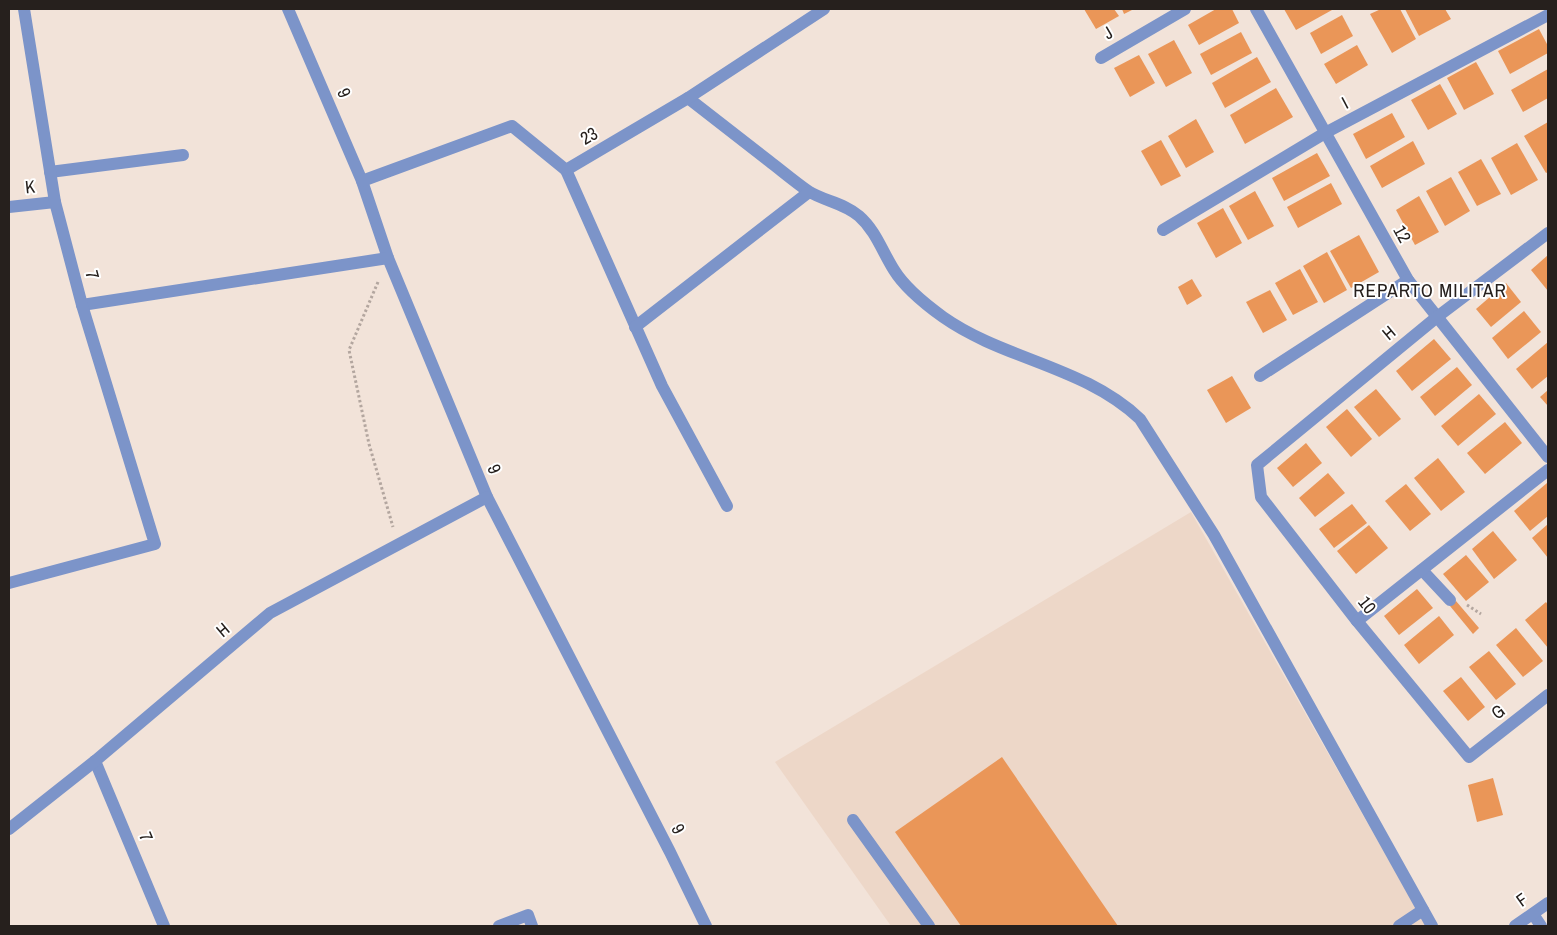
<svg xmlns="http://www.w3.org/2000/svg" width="1557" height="935" viewBox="0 0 1557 935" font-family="'Archivo Narrow',sans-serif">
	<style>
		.built { fill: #edd7c8 }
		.building { fill: #ea9658 }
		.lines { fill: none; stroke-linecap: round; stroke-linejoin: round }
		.path { stroke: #b3a69f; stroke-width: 3; stroke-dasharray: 2.5 2.5; stroke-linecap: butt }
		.minor { stroke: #7c94c9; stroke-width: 12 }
		.labels { text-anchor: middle; stroke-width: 4; stroke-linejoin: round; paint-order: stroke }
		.street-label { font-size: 18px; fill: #26201d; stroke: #fff }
		.neighbourhood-label { font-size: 19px; letter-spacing: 1px; fill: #26201d; stroke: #fff }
	</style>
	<rect width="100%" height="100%" fill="#f2e3d9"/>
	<polygon class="built" points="1191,512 1426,926 891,926 775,762"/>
	<g class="building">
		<polygon points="1084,9 1114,9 1119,16 1096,29"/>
		<polygon points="1122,9 1134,9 1124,14"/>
		<polygon points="1216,9 1232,9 1239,23 1199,45 1188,25"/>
		<polygon points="1284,9 1331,9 1332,10 1296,30"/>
		<polygon points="1381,9 1400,9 1416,39 1392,53 1370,14"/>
		<polygon points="1405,9 1445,9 1451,19 1419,36"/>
		<polygon points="1342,15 1353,36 1321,54 1310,33"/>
		<polygon points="1539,29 1548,46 1548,53 1510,74 1498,51"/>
		<polygon points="1241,32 1252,53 1211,75 1200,54"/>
		<polygon points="1174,40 1192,73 1166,87 1148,54"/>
		<polygon points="1357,45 1368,65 1336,84 1324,64"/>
		<polygon points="1139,55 1155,83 1130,97 1114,68"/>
		<polygon points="1257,57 1271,82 1225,108 1212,83"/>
		<polygon points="1476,62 1494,94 1464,110 1447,78"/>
		<polygon points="1548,69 1548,98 1523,112 1511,90"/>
		<polygon points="1440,84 1457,114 1428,130 1411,100"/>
		<polygon points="1276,88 1293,117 1245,144 1230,115"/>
		<polygon points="1392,113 1405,137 1366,159 1353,134"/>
		<polygon points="1196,119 1214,152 1186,168 1168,136"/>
		<polygon points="1548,122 1548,172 1546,173 1524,136"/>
		<polygon points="1161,140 1181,176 1161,186 1141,151"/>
		<polygon points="1413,141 1425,164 1382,188 1370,166"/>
		<polygon points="1517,143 1538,180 1511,195 1491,158"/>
		<polygon points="1317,153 1330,176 1284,201 1272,178"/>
		<polygon points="1481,159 1501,194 1477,206 1458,172"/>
		<polygon points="1451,177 1470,211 1445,226 1426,191"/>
		<polygon points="1331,183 1342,204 1298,228 1287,207"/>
		<polygon points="1255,191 1274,226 1248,240 1229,206"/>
		<polygon points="1419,196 1439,232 1415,245 1396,210"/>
		<polygon points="1223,208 1242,243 1216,258 1197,223"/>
		<polygon points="1359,235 1379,272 1351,288 1330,251"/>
		<polygon points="1327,252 1347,290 1324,303 1303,266"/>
		<polygon points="1548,255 1548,291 1531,270"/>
		<polygon points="1300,269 1318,302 1293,315 1275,283"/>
		<polygon points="1192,279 1202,296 1187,305 1178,287"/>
		<polygon points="1506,283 1521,302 1491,327 1476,309"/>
		<polygon points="1270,290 1287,320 1263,333 1246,302"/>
		<polygon points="1524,311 1541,332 1508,359 1492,338"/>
		<polygon points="1434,339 1451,359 1412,391 1396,371"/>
		<polygon points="1548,342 1548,376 1532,389 1516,369"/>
		<polygon points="1457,367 1472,385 1435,416 1420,397"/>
		<polygon points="1232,376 1251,408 1226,423 1207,390"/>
		<polygon points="1376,389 1401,419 1379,437 1354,407"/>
		<polygon points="1548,390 1548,406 1540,397"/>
		<polygon points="1479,394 1496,414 1458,446 1441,426"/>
		<polygon points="1347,409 1372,439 1351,457 1326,427"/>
		<polygon points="1505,422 1522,443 1485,474 1467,453"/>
		<polygon points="1306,443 1322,463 1293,487 1277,468"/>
		<polygon points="1438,458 1465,492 1441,511 1414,478"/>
		<polygon points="1328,473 1345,493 1315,517 1299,498"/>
		<polygon points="1547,483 1548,516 1530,531 1514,511"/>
		<polygon points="1406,484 1431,514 1410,531 1385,501"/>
		<polygon points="1352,504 1367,523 1334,548 1319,529"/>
		<polygon points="1548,524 1548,558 1532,538"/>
		<polygon points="1369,525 1388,548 1356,574 1337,551"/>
		<polygon points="1493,531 1517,560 1494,579 1472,549"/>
		<polygon points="1466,555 1489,582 1466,601 1443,574"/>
		<polygon points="1417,589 1433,608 1399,635 1384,616"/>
		<polygon points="1456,601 1479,628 1473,634 1450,606"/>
		<polygon points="1546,602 1548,605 1548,648 1525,620"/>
		<polygon points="1439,616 1454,635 1419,664 1404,645"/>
		<polygon points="1516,628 1543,661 1523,677 1496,645"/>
		<polygon points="1489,651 1516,684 1496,700 1469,667"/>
		<polygon points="1461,677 1485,707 1468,721 1443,691"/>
		<polygon points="1002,757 1118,926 961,926 895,832"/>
		<polygon points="1493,778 1503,815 1477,822 1468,785"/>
	</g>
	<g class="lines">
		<g class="path">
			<polyline points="378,282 349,350 369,444 393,527"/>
			<polyline points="1467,605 1481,614"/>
		</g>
		<g class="minor">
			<polyline points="288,9 362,181 388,258 487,497 670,852 706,926"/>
			<polyline points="1256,9 1408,280 1548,457"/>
			<polyline points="1101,58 1185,9"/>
			<path d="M688,98c27,21 54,42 81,63 13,10 26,21 39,30 16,10 36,12 51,25 17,15 23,35 35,54 11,18 31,34 49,47 61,43 141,49 197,102l74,116 218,391"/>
			<polyline points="566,170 662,386 727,506"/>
			<polyline points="50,172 183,155"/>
			<polyline points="362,181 512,126 566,170 688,98 824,9"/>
			<polyline points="9,207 55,202"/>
			<polyline points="1163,230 1325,133 1548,15"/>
			<polyline points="1548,233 1437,317 1257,465 1261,497 1357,621 1469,757 1548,695"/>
			<polyline points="82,305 388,258"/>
			<polyline points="635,327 809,192"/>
			<polyline points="1260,376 1408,280"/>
			<polyline points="1422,570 1450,600"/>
			<polyline points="9,583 155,544 82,305 55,202 24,9"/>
			<polyline points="1357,621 1548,470"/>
			<polyline points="95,761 164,926"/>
			<polyline points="853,820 929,926"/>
			<polyline points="9,829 95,761 270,613 487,497"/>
			<polyline points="1533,914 1541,926"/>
			<polyline points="499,926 528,915 532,926"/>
			<polyline points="1399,926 1423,910"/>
			<polyline points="1515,926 1548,903"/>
		</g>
	</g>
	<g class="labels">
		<g class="street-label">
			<text transform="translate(1108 33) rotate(-30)" y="6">J</text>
			<text transform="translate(344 93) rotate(67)" y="6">9</text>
			<text transform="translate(1345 103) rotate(-28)" y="6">I</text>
			<text transform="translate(589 136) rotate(-30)" y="6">23</text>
			<text transform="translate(30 187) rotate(-6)" y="6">K</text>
			<text transform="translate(1402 234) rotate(61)" y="6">12</text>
			<text transform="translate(92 275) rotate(75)" y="6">7</text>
			<text transform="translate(1389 333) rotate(-40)" y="6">H</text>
			<text transform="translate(494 469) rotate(68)" y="6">9</text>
			<text transform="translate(1367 605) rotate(52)" y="6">10</text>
			<text transform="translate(223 630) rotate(-40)" y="6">H</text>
			<text transform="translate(1498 712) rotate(-38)" y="6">G</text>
			<text transform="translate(678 829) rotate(63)" y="6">9</text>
			<text transform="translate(146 837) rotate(67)" y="6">7</text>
			<text transform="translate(1522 900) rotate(-35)" y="6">F</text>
		</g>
		<g class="neighbourhood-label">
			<text x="1430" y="297">REPARTO MILITAR</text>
		</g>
	</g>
	<rect width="1557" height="935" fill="none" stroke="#26201d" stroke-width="20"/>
</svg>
